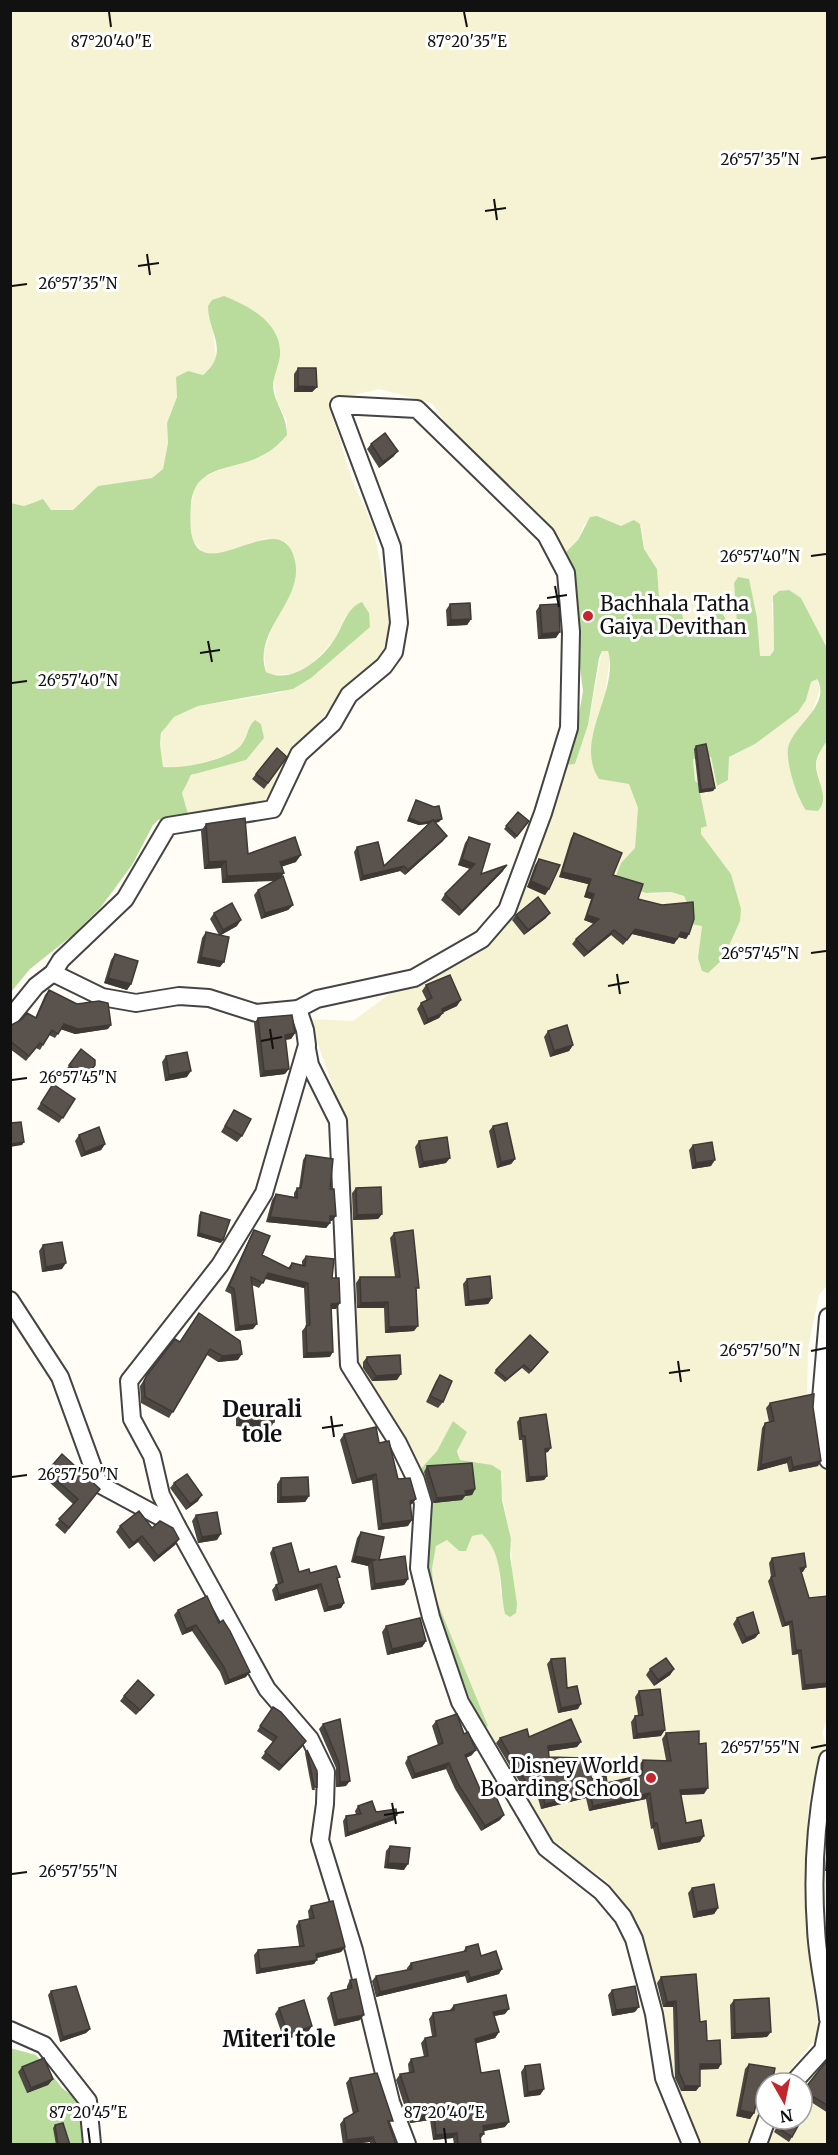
<svg xmlns="http://www.w3.org/2000/svg" width="838" height="2155" viewBox="0 0 838 2155" font-family="Merriweather,serif">
	<style>
		.farmland { fill: #f6f3d4 }
		.forest { fill: #b9dc9c }
		.lines { fill: none; stroke-linecap: round; stroke-linejoin: round }
		.minor-casing { stroke: #444; stroke-width: 20 }
		.minor { stroke: #fff; stroke-width: 16 }
		.wall { fill: #4d4742 }
		.shaded-wall { fill: #3f3936 }
		.building { fill: #5a524d; stroke: #3f3936; stroke-width: 1.5 }
		.ticks { fill: none; stroke: #111; stroke-width: 2 }
		.poi-dot { fill: #c4262e; stroke: #fff; stroke-width: 2 }
		.labels { text-anchor: middle; stroke-width: 6; stroke-linejoin: round; paint-order: stroke }
		.poi-label { font-size: 20px; fill: #111; stroke: #fff; text-anchor: start }
		.quarter-label { font-size: 22px; font-weight: bold; fill: #111; stroke: #fff }
		.ticks-label { font-size: 15px; text-anchor: middle; fill: #111; stroke: #fff; stroke-width: 6; stroke-linejoin: round; paint-order: stroke }
	</style>
	<rect width="100%" height="100%" fill="#fffdf5"/>
	<g class="farmland">
		<polygon points="11,11 827,11 827,648 801,598 772,602 774,650 770,656 760,656 734,583 737,624 728,623 723,613 711,608 710,626 701,632 691,634 687,632 682,614 665,605 659,596 657,569 644,549 642,527 634,521 621,526 597,516 584,525 578,540 566,552 540,514 500,483 456,438 432,403 379,389 328,401 352,480 373,526 391,622 380,661 341,693 311,733 289,753 270,797 248,809 188,814 182,793 187,780 197,772 246,760 250,725 243,744 233,753 200,764 171,768 163,767 160,745 164,726 174,717 198,706 279,693 311,678 333,656 350,645 347,614 335,639 312,664 293,674 272,675 266,672 264,652 295,561 290,548 286,542 266,538 225,553 210,553 203,552 193,541 189,521 194,487 204,477 217,471 262,456 287,435 287,421 277,401 274,381 212,318 216,360 203,375 188,371 176,377 177,397 167,423 168,443 163,469 152,478 98,486 73,510 51,510 36,501 24,506 11,503"/>
		<polygon points="602,651 608,651 610,657 605,695 592,747 594,768 611,781 629,784 638,808 635,848 621,863 639,889 652,894 671,892 684,896 702,926 698,958 723,959 730,940 731,874 701,835 701,827 707,825 698,783 695,781 693,759 711,757 717,785 728,780 729,757 755,744 772,730 806,700 811,682 817,679 820,690 811,715 799,799 806,810 822,791 816,764 820,752 827,741 828,1284 819,1295 808,1348 807,1396 828,1482 828,1716 822,1733 826,1744 809,1799 806,1861 818,2036 779,2083 766,2083 766,2108 750,2144 695,2144 674,2091 639,1933 629,1911 606,1880 574,1859 559,1844 546,1837 481,1729 488,1726 442,1617 434,1594 432,1569 436,1546 441,1542 447,1540 459,1551 472,1536 482,1534 492,1543 498,1555 501,1594 512,1579 511,1539 500,1486 503,1477 501,1471 460,1460 453,1422 437,1451 417,1473 356,1369 346,1225 350,1153 345,1121 309,1019 353,1021 391,993 434,972 494,932 565,765 575,764 588,725"/>
		<polygon points="827,1769 827,1955 824,1950 818,1865"/>
		<polygon points="827,2047 827,2144 762,2144 773,2119 802,2119 802,2083"/>
	</g>
	<g class="forest">
		<path d="M224,296c26,10 58,28 56,59 -1,11 -7,21 -7,32 2,18 14,28 14,48 -7,8 -14,15 -24,20 -28,16 -69,8 -72,50 -10,110 90,-12 104,56 9,40 -43,69 -29,111 25,13 55,-12 68,-32 9,-13 12,-32 28,-38l7,11 1,14 -59,51 -18,11 -95,17 -24,11 -13,16 -1,12 3,22c19,2 68,-7 79,-23 6,-8 5,-17 13,-24l6,4 3,14 -18,22 -55,15 -9,18 6,21 -30,6 -5,5 -21,40 -31,42 -27,27 -44,35 -19,23v-489l13,3 19,-7 8,11h22l25,-24 54,-8 11,-9 5,-26 -1,-20 10,-26 -1,-20 12,-6 15,4c28,-24 5,-42 5,-69l4,-6z"/>
		<path d="M597,516l24,10 13,-6 6,4 4,25 13,20 2,27 6,9 17,9 5,18h14l9,-6 1,-18 6,-4 11,19 9,1 -3,-41 4,-6 11,2 8,39 3,38h10l4,-6 -1,-54 6,-5 10,-1 12,8 26,50v93c-4,6 -10,14 -11,22 -1,16 15,34 2,48l-12,-1c-9,-12 -20,-46 -18,-62 5,-23 44,-43 29,-69l-6,3 -5,18 -8,12 -43,32 -26,13 -1,23 -11,6 -6,-29 -18,2 2,22 3,2 9,43 -6,2v6l30,40 10,35 -1,12 -17,38 -15,14 -6,-2 -4,-13 4,-32 -11,-2 -2,-17 -5,-11 -13,-4 -25,1 -32,-12 7,-18 14,-15 3,-40 -9,-24 -30,-5c-26,-39 21,-88 9,-128h-6l-3,7 -11,67 -13,39 -10,1 10,-28 8,-46 -9,-71 -1,-49 -7,-19 12,-12 12,-23z"/>
		<path d="M453,1421l14,11 -10,19 3,9 32,5 9,6 1,29 9,39 -1,17 7,48 -1,9 -6,4 -5,-3c-6,-28 -1,-60 -23,-80l-10,2 -6,15h-7l-12,-11 -11,6 -4,23 2,25 54,132 -7,3 -53,-143 -11,-113 20,-22z"/>
		<polygon points="10,2048 36,2055 62,2088 81,2102 83,2144 11,2144"/>
	</g>
	<g class="lines">
		<defs>
			<g id="minor">
				<polyline points="53,973 102,997 136,1003 179,996 209,998 256,1013 298,1009"/>
				<polyline points="10,1018 36,986 53,973 61,960 125,899 168,826 273,809 299,754 333,723 349,695 384,666 394,652 399,623 392,547 339,405 417,409 546,535 566,573 571,632 569,728 543,813 507,910 482,939 414,978 317,999 298,1009 305,1030 307,1045 264,1193 220,1265 129,1381 132,1419 152,1456 161,1495 177,1526 267,1689 310,1739 326,1772 325,1804 320,1840 354,1950 391,2102 407,2144"/>
				<polyline points="307,1049 310,1065 338,1121 349,1365 398,1443 416,1480 423,1503 419,1568 431,1617 460,1702 546,1848 602,1892 623,1917 634,1939 654,2014 664,2078 691,2144"/>
				<polyline points="10,1300 60,1377 99,1484 177,1526"/>
				<polyline points="828,1317 820,1411 828,1460"/>
				<path d="M828,1759c-12,55 -16,113 -12,169 1,30 9,60 12,91"/>
				<polyline points="10,2030 44,2045 88,2101 92,2144"/>
				<polyline points="793,2083 823,2050 828,2025"/>
				<polyline points="758,2144 767,2119"/>
			</g>
		</defs>
		<use href="#minor" class="minor-casing"/>
		<use href="#minor" class="minor"/>
	</g>
	<g class="wall">
		<polygon points="298,368 317,387 312,392 294,392 294,374"/>
		<polygon points="371,444 394,456 379,468 367,449"/>
		<polygon points="450,604 471,619 467,625 447,626 446,610"/>
		<polygon points="540,605 556,638 538,639 536,611"/>
		<polygon points="696,746 715,788 713,791 699,793 694,749"/>
		<polygon points="287,757 264,789 252,779 256,774"/>
		<polygon points="416,800 439,822 435,823 443,841 405,875 400,871 360,881 354,852 357,847 384,866 428,824 419,825 407,821"/>
		<polygon points="518,812 529,821 515,839 504,829"/>
		<polygon points="206,824 248,854 296,862 282,866 284,873 281,877 293,905 288,910 261,919 254,895 258,890 275,881 222,883 221,868 204,869 201,831"/>
		<polygon points="574,833 613,875 638,899 689,934 686,939 679,937 674,944 632,934 623,945 611,935 584,957 572,944 576,939 594,924 584,920 591,899 584,897 588,884 559,877 571,838"/>
		<polygon points="469,837 481,874 503,871 459,916 441,900 445,894 470,869 458,865 465,843"/>
		<polygon points="539,859 549,889 545,895 527,887 535,865"/>
		<polygon points="214,913 237,926 221,935 220,967 197,963 202,938 206,932 219,935 210,919"/>
		<polygon points="516,915 546,918 524,935 512,920"/>
		<polygon points="115,954 131,984 127,990 104,983 111,960"/>
		<polygon points="426,985 457,1006 443,1012 439,1018 424,1025 417,1009 421,1003 427,1001 422,991"/>
		<polygon points="49,990 108,1029 75,1034 61,1029 55,1038 49,1035 40,1050 36,1048 26,1061 10,1049 10,1027 35,1018 45,995"/>
		<polygon points="258,1018 295,1033 291,1039 285,1040 285,1074 260,1077 254,1023"/>
		<polygon points="548,1031 573,1045 569,1051 550,1057 544,1037"/>
		<polygon points="81,1049 95,1065 82,1083 65,1071"/>
		<polygon points="166,1056 187,1077 165,1081 162,1062"/>
		<polygon points="53,1084 75,1099 59,1123 37,1109"/>
		<polygon points="234,1110 242,1136 237,1142 221,1132"/>
		<polygon points="493,1126 515,1159 511,1164 497,1168 489,1131"/>
		<polygon points="79,1135 105,1144 101,1150 81,1157 75,1141"/>
		<polygon points="419,1141 446,1163 419,1168 415,1147"/>
		<polygon points="693,1145 711,1166 692,1169 689,1150"/>
		<polygon points="306,1155 330,1189 332,1221 330,1221 330,1223 326,1228 266,1222 272,1200 276,1194 294,1197 294,1193 297,1188 299,1188 303,1160"/>
		<polygon points="356,1188 382,1214 378,1219 353,1220 352,1193"/>
		<polygon points="201,1212 221,1243 197,1236 199,1215"/>
		<polygon points="254,1230 262,1255 288,1268 292,1263 302,1265 302,1261 306,1256 332,1278 336,1309 331,1309 330,1357 303,1358 302,1331 306,1326 304,1288 265,1279 259,1288 252,1285 253,1329 235,1331 231,1294 225,1291 251,1235"/>
		<polygon points="394,1233 417,1292 414,1331 385,1333 384,1308 357,1308 356,1283 360,1277 395,1277 390,1238"/>
		<polygon points="43,1245 62,1269 42,1272 39,1251"/>
		<polygon points="467,1279 492,1298 488,1304 465,1306 463,1284"/>
		<polygon points="199,1313 238,1360 218,1362 207,1355 169,1418 141,1403 140,1386 147,1375 180,1342"/>
		<polygon points="546,1355 529,1374 522,1368 505,1382 494,1373 496,1370"/>
		<polygon points="367,1357 397,1380 372,1381 363,1368 363,1362"/>
		<polygon points="440,1375 443,1402 438,1408 426,1402 436,1381"/>
		<polygon points="770,1403 813,1407 818,1466 789,1472 787,1463 757,1471 762,1428 765,1423 769,1422 766,1408"/>
		<polygon points="241,1406 274,1422 270,1428 236,1426 236,1412"/>
		<polygon points="520,1418 548,1452 545,1453 547,1476 544,1480 526,1482 522,1440 519,1440 517,1422"/>
		<polygon points="344,1434 379,1443 398,1479 416,1499 412,1504 410,1505 408,1526 378,1530 372,1480 352,1484 340,1440"/>
		<polygon points="427,1466 475,1489 472,1495 465,1496 462,1500 433,1503 424,1472"/>
		<polygon points="49,1469 100,1489 65,1534 55,1525 73,1504 48,1481 50,1478 45,1474"/>
		<polygon points="281,1478 309,1496 305,1502 277,1503 277,1484"/>
		<polygon points="174,1483 198,1501 186,1510 170,1488"/>
		<polygon points="196,1515 217,1540 198,1543 192,1521"/>
		<polygon points="120,1526 152,1528 179,1539 175,1545 154,1562 138,1542 129,1549 116,1532"/>
		<polygon points="361,1532 379,1560 408,1579 404,1585 371,1590 368,1566 351,1562 357,1538"/>
		<polygon points="273,1548 299,1572 310,1573 338,1580 344,1603 341,1608 324,1612 317,1589 275,1601 272,1590 276,1585 278,1584 270,1553"/>
		<polygon points="772,1558 803,1572 801,1572 828,1687 802,1690 798,1654 792,1655 789,1625 782,1627 768,1581 771,1577 769,1563"/>
		<polygon points="178,1610 219,1623 246,1677 225,1685 220,1672 192,1631 182,1635 174,1615"/>
		<polygon points="737,1618 759,1633 755,1638 742,1644 733,1624"/>
		<polygon points="386,1626 426,1641 422,1647 387,1655 382,1632"/>
		<polygon points="551,1659 567,1688 578,1709 558,1713 547,1664"/>
		<polygon points="650,1669 674,1669 670,1675 654,1686 646,1675"/>
		<polygon points="639,1691 661,1736 633,1739 631,1722 635,1716 638,1715 635,1697"/>
		<polygon points="124,1696 150,1700 136,1715 120,1701"/>
		<polygon points="273,1707 306,1741 302,1747 279,1771 261,1758 273,1742 257,1731"/>
		<polygon points="340,1719 346,1786 336,1787 336,1768 319,1729 323,1724"/>
		<polygon points="436,1721 464,1734 472,1755 466,1758 483,1796 500,1820 481,1831 455,1789 446,1769 412,1779 405,1763 408,1757 438,1745 432,1726"/>
		<polygon points="666,1733 704,1794 681,1795 686,1823 700,1842 658,1850 653,1828 651,1829 646,1799 589,1811 586,1798 541,1809 535,1787 524,1789 496,1743 500,1738 577,1747 549,1751 549,1757 592,1779 607,1783 638,1776 639,1765 643,1760 666,1760 662,1739"/>
		<polygon points="307,1750 315,1790 312,1790 305,1753"/>
		<polygon points="358,1806 376,1812 394,1820 345,1837 343,1821 346,1816 356,1815 355,1811"/>
		<polygon points="390,1846 404,1870 384,1868 386,1851"/>
		<polygon points="828,1854 828,1871 825,1871 826,1857"/>
		<polygon points="692,1888 718,1908 714,1914 693,1918 688,1893"/>
		<polygon points="311,1906 345,1947 341,1952 317,1958 314,1964 256,1974 254,1955 258,1950 299,1946 296,1926 299,1921 309,1919 308,1911"/>
		<polygon points="828,1919 828,1940 826,1921"/>
		<polygon points="466,1947 481,1956 499,1974 467,1983 465,1976 376,1997 372,1981 376,1976 407,1970 407,1968 411,1963 463,1952"/>
		<polygon points="661,1977 700,2022 707,2041 721,2064 718,2069 700,2069 696,2091 681,2091 675,2078 673,2007 663,2007 657,1983"/>
		<polygon points="350,1980 360,2020 334,2026 327,1998 331,1993 347,1989 347,1986"/>
		<polygon points="612,1990 635,2012 612,2016 608,1995"/>
		<polygon points="51,1991 90,2029 86,2033 60,2042 48,1995"/>
		<polygon points="734,2000 767,2037 731,2039 730,2005"/>
		<polygon points="454,2005 505,2014 494,2016 499,2032 495,2038 476,2043 481,2073 505,2127 483,2131 484,2134 481,2138 481,2145 454,2145 453,2138 433,2140 430,2120 410,2123 396,2080 400,2074 409,2073 408,2064 411,2059 424,2057 421,2043 425,2038 432,2036 429,2019 433,2013 450,2010"/>
		<polygon points="279,2008 308,2032 284,2040 275,2014"/>
		<polygon points="749,2064 766,2092 759,2091 754,2113 750,2119 736,2116 745,2069"/>
		<polygon points="525,2066 544,2089 540,2095 524,2097 521,2072"/>
		<polygon points="22,2067 53,2079 48,2085 27,2093 18,2072"/>
		<polygon points="350,2078 390,2125 396,2145 370,2145 370,2142 343,2145 340,2124 344,2119 353,2114 346,2083"/>
		<polygon points="827,2091 828,2113 811,2102 792,2137 789,2142 774,2132 778,2124 777,2119 802,2119 802,2092"/>
		<polygon points="55,2125 70,2145 56,2145 53,2128"/>
	</g>
	<g class="shaded-wall">
		<polygon points="298,386 317,387 312,392 294,392"/>
		<polygon points="398,451 394,456 379,468 383,462"/>
		<polygon points="471,619 467,625 447,626 451,620"/>
		<polygon points="560,632 556,638 538,639 542,634"/>
		<polygon points="715,788 713,791 699,793 701,790"/>
		<polygon points="409,818 442,819 439,822 419,825 407,821"/>
		<polygon points="447,836 443,841 405,875 408,870"/>
		<polygon points="301,855 296,862 275,869 280,862"/>
		<polygon points="462,859 475,864 471,869 458,865"/>
		<polygon points="226,861 221,868 204,869 209,862"/>
		<polygon points="507,865 503,871 459,916 462,911"/>
		<polygon points="404,866 400,871 360,881 363,876"/>
		<polygon points="562,872 591,879 588,884 559,877"/>
		<polygon points="284,873 279,880 222,883 227,876"/>
		<polygon points="531,881 549,889 545,895 527,887"/>
		<polygon points="587,892 594,894 591,899 584,897"/>
		<polygon points="293,905 288,910 261,919 265,913"/>
		<polygon points="550,913 546,918 524,935 528,930"/>
		<polygon points="587,915 599,919 595,924 584,920"/>
		<polygon points="241,920 237,926 219,936 223,930"/>
		<polygon points="635,929 677,939 674,944 632,934 623,945"/>
		<polygon points="614,930 611,935 584,957 588,952"/>
		<polygon points="681,932 689,934 686,939 678,937"/>
		<polygon points="201,957 224,962 220,967 197,963"/>
		<polygon points="108,978 131,984 127,990 104,983"/>
		<polygon points="461,1000 457,1006 438,1015 442,1009"/>
		<polygon points="443,1013 439,1018 424,1025 428,1019"/>
		<polygon points="64,1024 111,1025 108,1029 75,1034 60,1029"/>
		<polygon points="295,1033 291,1039 281,1040 285,1035"/>
		<polygon points="573,1045 569,1051 550,1057 554,1051"/>
		<polygon points="289,1069 285,1074 260,1077 264,1071"/>
		<polygon points="191,1071 187,1077 165,1081 169,1075"/>
		<polygon points="24,1142 22,1145 10,1147 11,1144"/>
		<polygon points="105,1144 101,1150 81,1157 85,1152"/>
		<polygon points="450,1158 446,1163 419,1168 423,1162"/>
		<polygon points="515,1159 511,1164 497,1168 501,1162"/>
		<polygon points="715,1160 711,1166 692,1169 696,1163"/>
		<polygon points="382,1214 378,1219 353,1220 357,1215"/>
		<polygon points="330,1216 336,1216 332,1221 327,1221"/>
		<polygon points="270,1217 330,1223 326,1228 266,1222"/>
		<polygon points="199,1233 223,1240 221,1243 197,1236"/>
		<polygon points="66,1263 62,1269 42,1272 46,1267"/>
		<polygon points="268,1273 308,1283 304,1288 264,1278"/>
		<polygon points="492,1298 488,1304 465,1306 469,1301"/>
		<polygon points="388,1302 384,1308 357,1308 361,1303"/>
		<polygon points="340,1303 336,1309 327,1309 331,1304"/>
		<polygon points="257,1324 253,1329 235,1331 239,1326"/>
		<polygon points="418,1326 414,1331 385,1333 389,1327"/>
		<polygon points="333,1352 330,1357 303,1358 307,1353"/>
		<polygon points="242,1354 238,1360 218,1362 222,1356"/>
		<polygon points="401,1374 397,1380 372,1381 376,1376"/>
		<polygon points="240,1420 274,1422 270,1428 236,1426"/>
		<polygon points="551,1448 548,1452 542,1453 545,1449"/>
		<polygon points="791,1457 787,1463 757,1471 761,1465"/>
		<polygon points="821,1461 818,1466 789,1472 793,1467"/>
		<polygon points="376,1474 372,1480 352,1484 357,1479"/>
		<polygon points="547,1476 544,1480 526,1482 529,1477"/>
		<polygon points="475,1489 472,1495 465,1496 462,1500 433,1503 437,1498"/>
		<polygon points="202,1495 198,1501 186,1510 190,1504"/>
		<polygon points="309,1496 305,1502 277,1503 281,1497"/>
		<polygon points="416,1499 412,1504 406,1506 410,1501"/>
		<polygon points="412,1520 408,1526 378,1530 382,1524"/>
		<polygon points="221,1534 217,1540 198,1543 202,1537"/>
		<polygon points="142,1536 138,1542 129,1549 133,1543"/>
		<polygon points="179,1539 175,1545 154,1562 158,1556"/>
		<polygon points="355,1556 375,1560 372,1561 368,1566 351,1562"/>
		<polygon points="806,1567 803,1572 797,1573 800,1568"/>
		<polygon points="408,1579 404,1585 371,1590 375,1584"/>
		<polygon points="321,1584 317,1589 275,1601 279,1595"/>
		<polygon points="344,1603 341,1608 324,1612 328,1607"/>
		<polygon points="792,1621 789,1625 782,1627 785,1623"/>
		<polygon points="196,1625 192,1631 182,1635 186,1629"/>
		<polygon points="759,1633 755,1638 742,1644 746,1638"/>
		<polygon points="426,1641 422,1647 387,1655 392,1649"/>
		<polygon points="796,1650 801,1650 798,1654 792,1655"/>
		<polygon points="674,1669 670,1675 654,1686 658,1680"/>
		<polygon points="250,1672 246,1677 225,1685 229,1680"/>
		<polygon points="828,1683 828,1687 802,1690 805,1685"/>
		<polygon points="581,1704 578,1709 558,1713 561,1708"/>
		<polygon points="665,1730 661,1736 633,1739 637,1734"/>
		<polygon points="306,1741 302,1747 279,1771 282,1766"/>
		<polygon points="581,1742 577,1747 544,1752 548,1746"/>
		<polygon points="476,1750 472,1755 461,1760 465,1755"/>
		<polygon points="449,1763 446,1769 412,1779 415,1774"/>
		<polygon points="350,1781 346,1786 336,1787 340,1782"/>
		<polygon points="539,1781 535,1787 524,1789 527,1784"/>
		<polygon points="708,1788 704,1794 677,1795 680,1790"/>
		<polygon points="590,1793 586,1798 541,1809 545,1804"/>
		<polygon points="650,1793 646,1799 589,1811 593,1806"/>
		<polygon points="397,1815 394,1820 345,1837 348,1833"/>
		<polygon points="504,1815 500,1820 481,1831 485,1826"/>
		<polygon points="654,1823 657,1823 653,1828 651,1829"/>
		<polygon points="704,1836 700,1842 658,1850 661,1844"/>
		<polygon points="388,1863 408,1864 404,1870 384,1868"/>
		<polygon points="718,1908 714,1914 693,1918 697,1912"/>
		<polygon points="345,1947 341,1952 313,1959 316,1954"/>
		<polygon points="317,1960 314,1964 256,1974 260,1969"/>
		<polygon points="502,1969 499,1974 467,1983 470,1978"/>
		<polygon points="468,1971 465,1976 376,1997 380,1992"/>
		<polygon points="676,2001 673,2007 663,2007 667,2002"/>
		<polygon points="639,2007 635,2012 612,2016 616,2010"/>
		<polygon points="509,2009 505,2014 489,2017 493,2012"/>
		<polygon points="364,2015 360,2020 334,2026 337,2020"/>
		<polygon points="312,2026 308,2032 284,2040 288,2035"/>
		<polygon points="90,2029 86,2033 60,2042 63,2037"/>
		<polygon points="499,2032 495,2038 471,2045 475,2039"/>
		<polygon points="771,2032 767,2037 731,2039 735,2034"/>
		<polygon points="700,2064 721,2064 718,2069 696,2070"/>
		<polygon points="53,2079 48,2085 27,2093 31,2088"/>
		<polygon points="760,2085 766,2086 766,2092 756,2090"/>
		<polygon points="685,2086 700,2086 696,2091 681,2091"/>
		<polygon points="544,2089 540,2095 524,2097 528,2092"/>
		<polygon points="740,2110 754,2113 750,2119 736,2116"/>
		<polygon points="434,2114 430,2120 410,2123 414,2117"/>
		<polygon points="509,2122 505,2127 479,2132 483,2126"/>
		<polygon points="457,2133 453,2138 433,2140 436,2135"/>
		<polygon points="373,2137 370,2142 344,2145 347,2140"/>
	</g>
	<g class="building">
		<polygon points="298,368 316,368 317,387 298,386"/>
		<polygon points="385,433 398,451 383,462 371,444"/>
		<polygon points="470,603 471,619 451,620 450,604"/>
		<polygon points="559,604 560,632 542,634 540,605"/>
		<polygon points="706,744 715,788 701,790 696,746"/>
		<polygon points="277,748 287,757 268,783 256,774"/>
		<polygon points="416,800 434,807 439,806 442,819 433,821 433,820 431,821 421,823 409,818"/>
		<polygon points="518,812 529,821 517,836 506,826"/>
		<polygon points="245,818 248,854 295,837 301,855 280,862 284,873 227,876 226,861 209,862 206,824"/>
		<polygon points="433,820 447,836 408,870 404,866 363,876 357,847 378,842 384,866"/>
		<polygon points="574,833 622,853 613,875 643,884 638,899 662,905 693,902 694,919 689,934 681,932 677,939 635,929 627,940 614,930 588,952 576,939 599,919 587,915 594,894 587,892 591,879 562,872"/>
		<polygon points="469,837 490,844 481,874 507,865 462,911 445,894 475,864 462,859"/>
		<polygon points="539,859 560,865 549,889 531,881"/>
		<polygon points="283,876 293,905 265,913 258,890"/>
		<polygon points="538,897 550,913 528,930 516,915"/>
		<polygon points="232,903 241,920 223,930 214,913"/>
		<polygon points="206,932 229,937 224,962 201,957"/>
		<polygon points="115,954 138,961 131,984 108,978"/>
		<polygon points="450,975 461,1000 442,1009 443,1013 428,1019 421,1003 432,998 426,985"/>
		<polygon points="49,990 77,1004 99,1001 108,1003 111,1025 78,1029 64,1024 58,1034 52,1030 43,1045 40,1043 29,1056 10,1041 10,1027 13,1024 21,1020 27,1013 36,1018"/>
		<polygon points="292,1015 295,1033 285,1035 289,1069 264,1071 258,1018"/>
		<polygon points="567,1025 573,1045 554,1051 548,1031"/>
		<polygon points="81,1049 95,1060 95,1065 86,1078 69,1065"/>
		<polygon points="187,1052 191,1071 169,1075 166,1056"/>
		<polygon points="53,1084 75,1099 63,1118 41,1103"/>
		<polygon points="234,1110 251,1119 242,1136 225,1126"/>
		<polygon points="21,1122 24,1142 11,1144 10,1123"/>
		<polygon points="507,1123 515,1159 501,1162 493,1126"/>
		<polygon points="99,1127 105,1144 85,1152 79,1135"/>
		<polygon points="447,1137 450,1158 423,1162 419,1141"/>
		<polygon points="712,1142 715,1160 696,1163 693,1145"/>
		<polygon points="306,1155 333,1159 330,1189 334,1189 336,1216 330,1216 330,1223 270,1217 276,1194 297,1198 297,1188 301,1188"/>
		<polygon points="381,1187 382,1214 357,1215 356,1188"/>
		<polygon points="201,1212 230,1220 223,1240 199,1233"/>
		<polygon points="254,1230 270,1236 262,1255 290,1269 292,1263 305,1266 306,1256 334,1259 332,1278 339,1278 340,1303 331,1304 333,1352 307,1353 306,1326 310,1325 308,1283 268,1273 263,1283 251,1277 257,1324 239,1326 234,1289 229,1286"/>
		<polygon points="413,1230 419,1288 416,1288 418,1326 389,1327 388,1302 361,1303 360,1277 400,1277 394,1233"/>
		<polygon points="62,1242 66,1263 46,1267 43,1245"/>
		<polygon points="490,1276 492,1298 469,1301 467,1279"/>
		<polygon points="199,1313 240,1341 242,1354 222,1356 210,1349 173,1412 145,1397 144,1381 147,1375 175,1339 180,1342"/>
		<polygon points="530,1335 548,1352 531,1371 524,1365 507,1379 496,1370"/>
		<polygon points="400,1355 401,1374 376,1376 367,1362 367,1357"/>
		<polygon points="440,1375 452,1381 443,1402 430,1396"/>
		<polygon points="814,1394 813,1407 821,1461 793,1467 791,1457 761,1465 765,1423 774,1421 770,1403"/>
		<polygon points="241,1406 275,1408 274,1422 240,1420"/>
		<polygon points="546,1414 551,1448 545,1449 547,1476 529,1477 525,1436 522,1436 520,1418"/>
		<polygon points="376,1427 379,1443 389,1441 398,1479 410,1478 416,1499 410,1501 412,1520 382,1524 376,1474 357,1479 344,1434"/>
		<polygon points="62,1454 100,1489 69,1528 59,1519 78,1499 52,1476 54,1473 49,1469"/>
		<polygon points="472,1463 475,1489 465,1491 466,1495 437,1498 427,1466"/>
		<polygon points="187,1474 202,1495 190,1504 174,1483"/>
		<polygon points="308,1477 309,1496 281,1497 281,1478"/>
		<polygon points="139,1511 152,1528 160,1521 173,1528 179,1539 158,1556 142,1536 133,1543 120,1526"/>
		<polygon points="217,1512 221,1534 202,1537 196,1515"/>
		<polygon points="361,1532 384,1537 379,1560 405,1556 408,1579 375,1584 372,1561 375,1560 355,1556"/>
		<polygon points="291,1543 299,1572 309,1569 310,1573 336,1566 340,1577 337,1578 344,1603 328,1607 321,1584 279,1595 276,1585 283,1582 273,1548"/>
		<polygon points="804,1553 806,1567 800,1568 809,1598 828,1596 828,1683 805,1685 801,1650 796,1650 792,1621 785,1623 771,1577 775,1576 772,1558"/>
		<polygon points="207,1596 219,1623 223,1620 230,1631 250,1672 229,1680 224,1667 196,1625 186,1629 178,1610"/>
		<polygon points="753,1612 759,1633 746,1638 737,1618"/>
		<polygon points="420,1618 426,1641 392,1649 386,1626"/>
		<polygon points="565,1658 567,1688 577,1686 581,1704 561,1708 551,1659"/>
		<polygon points="666,1658 674,1669 658,1680 650,1669"/>
		<polygon points="138,1680 154,1695 140,1710 124,1696"/>
		<polygon points="660,1689 665,1730 637,1734 635,1716 643,1715 639,1691"/>
		<polygon points="273,1707 281,1712 306,1741 282,1766 265,1752 277,1737 260,1726"/>
		<polygon points="457,1714 464,1734 468,1732 476,1750 465,1755 483,1796 493,1790 504,1815 485,1826 458,1784 449,1763 415,1774 408,1757 443,1743 436,1721"/>
		<polygon points="340,1719 350,1781 340,1782 339,1763 323,1724"/>
		<polygon points="571,1719 581,1742 548,1746 549,1757 583,1758 592,1779 606,1776 607,1783 642,1775 643,1760 671,1761 666,1733 699,1731 699,1744 706,1743 708,1788 680,1790 686,1823 701,1820 704,1836 661,1844 657,1823 654,1823 650,1793 593,1806 590,1793 545,1804 539,1781 527,1784 500,1738 527,1729 529,1737"/>
		<polygon points="307,1750 317,1771 317,1787 314,1787"/>
		<polygon points="372,1801 376,1812 396,1809 397,1815 348,1833 346,1816 361,1814 358,1806"/>
		<polygon points="390,1846 410,1848 408,1864 388,1863"/>
		<polygon points="714,1884 718,1908 697,1912 692,1888"/>
		<polygon points="333,1901 345,1947 316,1954 317,1960 260,1969 258,1950 304,1946 299,1921 314,1918 311,1906"/>
		<polygon points="478,1944 481,1956 496,1951 502,1969 470,1978 468,1971 380,1992 376,1976 412,1969 411,1963 466,1951 466,1947"/>
		<polygon points="696,1974 700,2022 706,2021 707,2041 720,2040 721,2064 700,2064 700,2086 685,2086 679,2072 676,2001 667,2002 661,1977"/>
		<polygon points="356,1979 364,2015 337,2020 331,1993 352,1988 350,1980"/>
		<polygon points="76,1986 90,2029 63,2037 51,1991"/>
		<polygon points="635,1986 639,2007 616,2010 612,1990"/>
		<polygon points="506,1995 509,2009 493,2012 499,2032 475,2039 481,2073 499,2070 509,2122 483,2126 484,2134 480,2134 481,2145 458,2145 457,2133 436,2135 434,2114 414,2117 400,2074 414,2072 411,2059 428,2056 425,2038 436,2036 433,2013 454,2010 454,2005"/>
		<polygon points="769,1998 771,2032 735,2034 734,2000"/>
		<polygon points="304,2000 312,2026 288,2035 279,2008"/>
		<polygon points="44,2058 53,2079 31,2088 22,2067"/>
		<polygon points="828,2059 828,2090 827,2091 828,2091 828,2106 814,2097 792,2137 777,2127 781,2119 802,2119 802,2092"/>
		<polygon points="540,2064 544,2089 528,2092 525,2066"/>
		<polygon points="749,2064 775,2068 772,2083 766,2083 766,2086 760,2085 754,2113 740,2110"/>
		<polygon points="377,2073 393,2121 388,2121 396,2145 376,2145 373,2137 347,2140 344,2119 358,2111 350,2078"/>
		<polygon points="63,2123 70,2145 58,2145 55,2125"/>
	</g>
	<path class="ticks" d="M109,12l2,15M464,12l3,15M811,159l15,-2M494,199l3,21M485,211l21,-3M147,254l3,21M138,266l21,-3M12,286l15,-2M811,556l15,-2M555,586l4,21M547,598l20,-3M208,641l4,21M200,653l20,-3M12,683l15,-2M811,953l15,-2M617,974l3,20M608,986l21,-4M270,1029l3,20M261,1041l21,-4M12,1080l15,-2M811,1351l15,-3M678,1361l3,21M669,1373l21,-3M331,1416l3,21M322,1428l21,-3M12,1477l15,-2M811,1748l15,-3M392,1803l4,21M384,1815l20,-3M12,1874l15,-2M88,2128l2,15M444,2128l2,15"/>
	<g class="poi-dot">
		<circle cx="588" cy="616" r="6"/>
		<circle cx="651" cy="1778" r="6"/>
	</g>
	<g class="labels">
		<g class="poi-label">
			<text x="600" y="611">Bachhala Tatha<tspan x="600" dy="23">Gaiya Devithan</tspan></text>
			<text x="639" y="1773" text-anchor="end">Disney World<tspan x="639" dy="23">Boarding School</tspan></text>
		</g>
		<g class="quarter-label">
			<text x="262" y="1417">Deurali<tspan x="262" dy="25">tole</tspan></text>
			<text x="279" y="2047">Miteri tole</text>
		</g>
	</g>
	<g class="ticks-label">
		<text x="111" y="47">87°20'40"E</text>
		<text x="467" y="47">87°20'35"E</text>
		<text x="760" y="165">26°57'35"N</text>
		<text x="78" y="289">26°57'35"N</text>
		<text x="760" y="562">26°57'40"N</text>
		<text x="78" y="686">26°57'40"N</text>
		<text x="760" y="959">26°57'45"N</text>
		<text x="78" y="1083">26°57'45"N</text>
		<text x="760" y="1356">26°57'50"N</text>
		<text x="78" y="1480">26°57'50"N</text>
		<text x="760" y="1753">26°57'55"N</text>
		<text x="78" y="1877">26°57'55"N</text>
		<text x="88" y="2118">87°20'45"E</text>
		<text x="444" y="2118">87°20'40"E</text>
	</g>
	<rect width="838" height="2155" fill="none" stroke="#111111" stroke-width="24"/>
	<g transform="translate(784 2101) rotate(171)"><circle r="28" fill="#ffffff" stroke="#a0a0a0" stroke-width="1.5"/>
	<path d="M0-4.5L10 22L0 15L-10 22Z" fill="#c4262e"/>
	<text y="-9" font-size="16" font-weight="bold" text-anchor="middle" fill="#111111">N</text>
	</g>
</svg>
